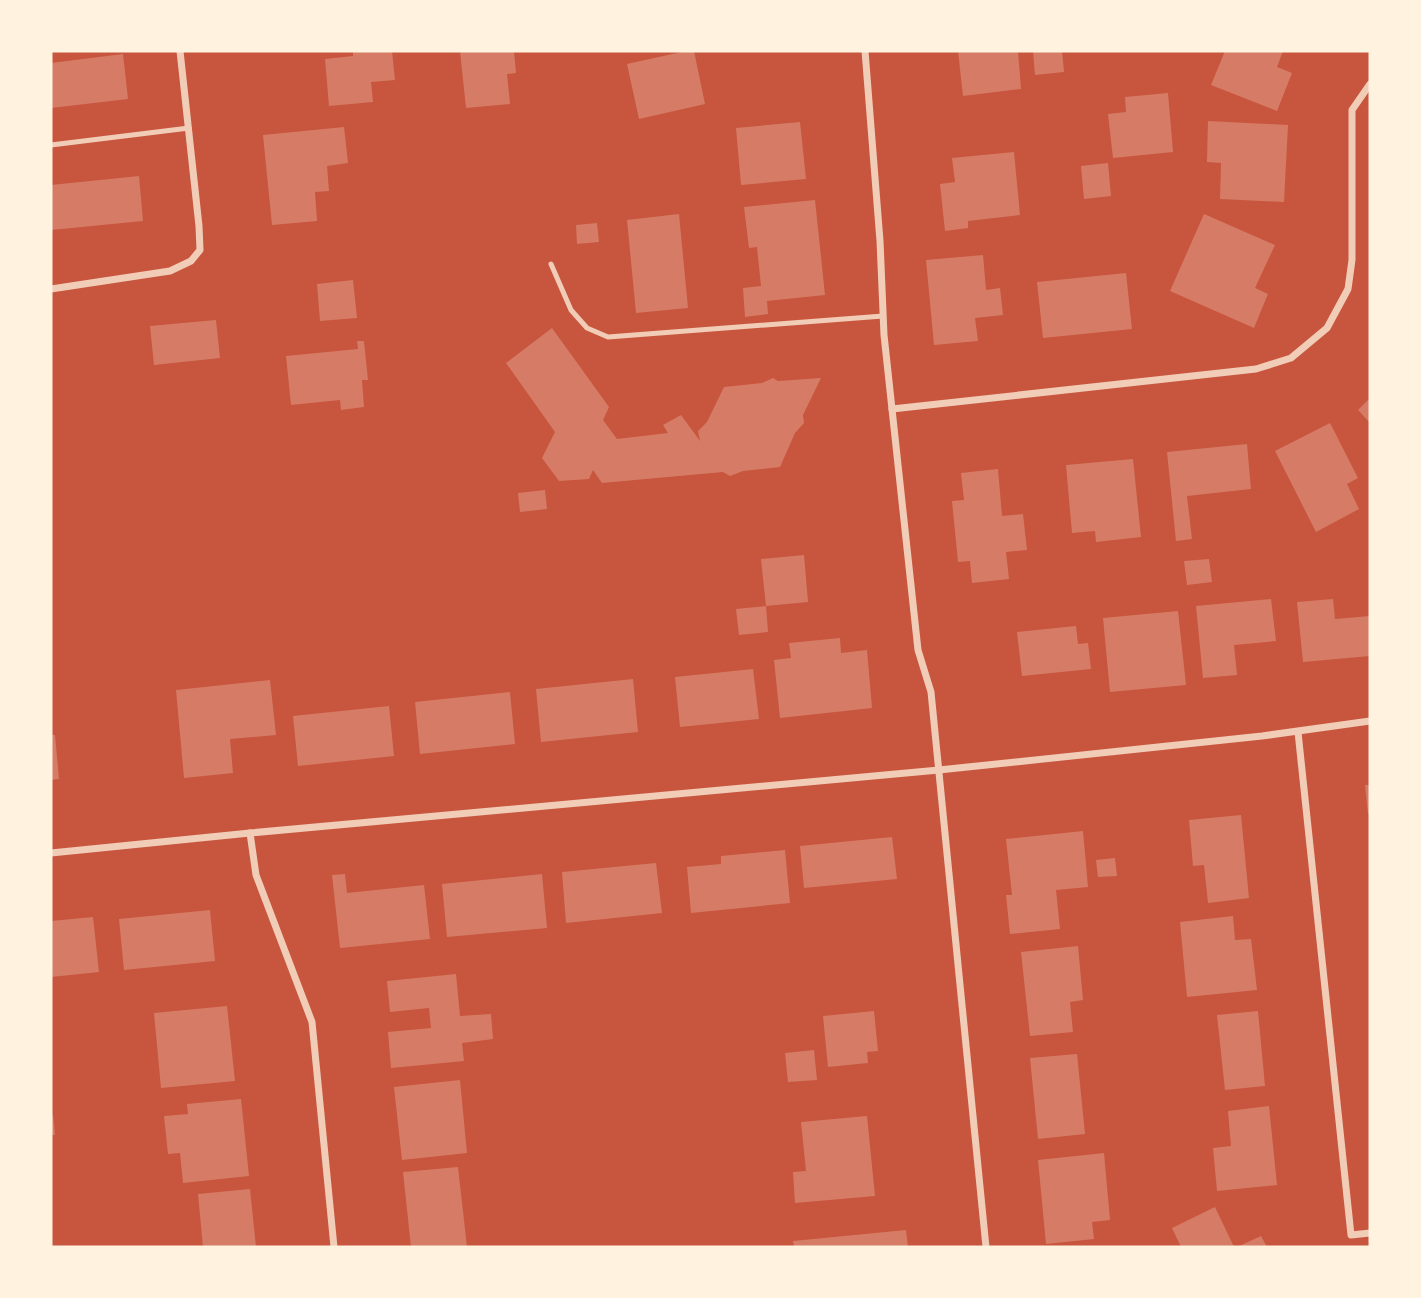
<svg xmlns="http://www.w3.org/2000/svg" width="1421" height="1298" viewBox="0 0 1421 1298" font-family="'Golos Text',sans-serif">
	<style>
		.building { fill: #d67c66 }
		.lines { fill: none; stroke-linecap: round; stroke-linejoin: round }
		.service { stroke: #f1ccb7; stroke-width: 5 }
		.minor { stroke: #f1ccb7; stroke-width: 7 }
	</style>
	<rect width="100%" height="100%" fill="#c8553d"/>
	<g class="building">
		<polygon points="353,51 392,51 395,80 371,82 373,102 329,106 325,59 353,56"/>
		<polygon points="460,51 514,51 516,73 507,74 510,104 466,108"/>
		<polygon points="686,51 694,51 705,104 639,119 627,64"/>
		<polygon points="958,51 1018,51 1021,89 963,96"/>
		<polygon points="1033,51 1062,51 1064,72 1035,75"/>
		<polygon points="1225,51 1283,51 1277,67 1292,73 1277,111 1211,85"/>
		<polygon points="123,54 128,99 51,108 51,63"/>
		<polygon points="1168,93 1173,152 1113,158 1108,114 1126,112 1125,97"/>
		<polygon points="1208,121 1288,125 1284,202 1220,199 1221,163 1207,162"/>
		<polygon points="800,122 806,179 741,185 736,128"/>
		<polygon points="344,127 348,163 327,166 329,191 315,192 317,221 272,225 263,135"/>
		<polygon points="1014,152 1020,215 968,221 968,228 945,231 940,184 955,182 952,158"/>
		<polygon points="1108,163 1111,196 1084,199 1081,166"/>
		<polygon points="139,176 143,221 51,230 51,185"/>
		<polygon points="815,200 825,295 767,301 768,314 745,317 743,288 761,286 757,247 749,248 744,207"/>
		<polygon points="679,214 688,308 636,313 627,220"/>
		<polygon points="1204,214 1275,245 1255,288 1268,294 1254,328 1170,291"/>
		<polygon points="597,223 599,242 577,244 576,225"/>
		<polygon points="983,255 986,290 1000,288 1003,315 975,318 978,341 934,345 926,260"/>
		<polygon points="1126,273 1132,329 1043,338 1037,282"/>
		<polygon points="353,280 357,318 320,321 317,284"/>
		<polygon points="216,320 220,358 154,365 150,326"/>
		<polygon points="552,328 609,407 603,420 617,439 668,433 663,425 681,415 700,441 698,431 707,422 724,387 762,383 773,378 778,381 821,378 803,415 804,423 795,433 780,467 743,471 730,476 723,472 602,483 593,470 589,479 559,481 542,458 555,432 506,363"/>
		<polygon points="357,341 364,341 368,380 362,380 364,407 341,410 340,400 291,405 286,356 358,349"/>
		<polygon points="1370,398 1370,423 1358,410"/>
		<polygon points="1330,423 1358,478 1347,484 1359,509 1316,532 1275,451"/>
		<polygon points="1247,444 1251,489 1187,496 1192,539 1176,541 1167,452"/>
		<polygon points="1133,459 1141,537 1096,542 1095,531 1072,533 1066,465"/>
		<polygon points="998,469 1002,516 1023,514 1027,550 1006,552 1009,579 972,583 970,561 958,562 952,501 964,500 961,473"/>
		<polygon points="545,490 547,509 520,512 518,493"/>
		<polygon points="804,555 808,602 766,606 768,632 739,635 736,609 766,606 761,559"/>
		<polygon points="1209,559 1212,582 1187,585 1184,561"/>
		<polygon points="1271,599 1276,641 1234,645 1237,675 1203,678 1196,606"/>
		<polygon points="1333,599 1335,619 1370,616 1370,656 1303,662 1297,602"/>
		<polygon points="1178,611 1186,685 1110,692 1103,618"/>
		<polygon points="1076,626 1078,644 1088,643 1091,669 1022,676 1017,632"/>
		<polygon points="840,638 841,653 867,650 872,708 780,718 774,660 791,658 789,643"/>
		<polygon points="753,669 759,719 680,727 675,677"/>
		<polygon points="633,679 638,732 541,742 536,689"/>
		<polygon points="270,680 276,735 230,739 233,773 184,778 176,690"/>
		<polygon points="510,692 515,744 420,754 415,702"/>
		<polygon points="389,706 394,756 298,766 293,716"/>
		<polygon points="51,735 55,735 59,779 51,780"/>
		<polygon points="1365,785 1370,785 1370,814 1368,814"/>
		<polygon points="1241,815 1249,898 1208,903 1204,865 1193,866 1189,820"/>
		<polygon points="1083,831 1088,887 1056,890 1060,929 1010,934 1006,895 1012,895 1006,839"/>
		<polygon points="892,837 897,879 804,888 800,846"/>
		<polygon points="785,850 790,903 691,913 687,867 721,864 721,856"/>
		<polygon points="1115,858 1117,876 1098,877 1096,860"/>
		<polygon points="656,863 662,913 566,923 562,872"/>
		<polygon points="345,874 347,893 424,885 430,939 340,948 332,875"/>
		<polygon points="542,874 547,928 447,937 442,884"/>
		<polygon points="210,910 215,961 124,970 119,919"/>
		<polygon points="1233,916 1235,940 1251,939 1257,990 1187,997 1180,922"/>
		<polygon points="93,917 99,972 51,977 51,921"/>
		<polygon points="1078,946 1083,1000 1070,1002 1073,1032 1030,1036 1021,952"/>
		<polygon points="456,974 460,1016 491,1014 493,1039 462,1043 464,1061 391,1068 388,1032 431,1028 429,1008 390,1012 387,981"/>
		<polygon points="227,1006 235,1081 161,1088 154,1013"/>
		<polygon points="874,1011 878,1051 867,1052 868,1063 828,1067 823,1016"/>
		<polygon points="1258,1011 1265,1086 1225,1090 1217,1015"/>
		<polygon points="814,1050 817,1080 788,1082 785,1053"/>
		<polygon points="1077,1054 1085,1134 1038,1139 1030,1058"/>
		<polygon points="460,1080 467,1153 402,1160 394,1087"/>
		<polygon points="241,1099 249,1176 183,1183 180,1153 168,1154 164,1116 188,1114 187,1104"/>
		<polygon points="1269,1106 1277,1185 1217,1191 1213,1148 1231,1146 1228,1111"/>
		<polygon points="51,1115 53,1115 55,1135 51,1135"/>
		<polygon points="867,1116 875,1196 795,1203 793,1172 806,1171 801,1122"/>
		<polygon points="1104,1153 1110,1220 1092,1222 1094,1239 1046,1244 1038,1160"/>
		<polygon points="458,1167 467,1247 411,1247 403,1172"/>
		<polygon points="250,1189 256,1247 203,1247 198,1194"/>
		<polygon points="1215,1207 1234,1247 1181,1247 1172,1228"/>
		<polygon points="906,1230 908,1247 794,1247 793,1241"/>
		<polygon points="1261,1236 1267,1247 1237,1247"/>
	</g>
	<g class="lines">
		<g class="service">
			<polyline points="51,145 189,128"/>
			<polyline points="551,264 571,310 587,328 608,337 883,316"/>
		</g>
		<g class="minor">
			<polyline points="865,51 880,241 884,335 918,650 931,692 986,1247"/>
			<polyline points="51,289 170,271 191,261 200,250 199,226 180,51"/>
			<polyline points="892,409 1256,369 1291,358 1327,328 1348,289 1352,260 1352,110 1370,84"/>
			<polyline points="1298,732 1351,1235 1370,1233"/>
			<polyline points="250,833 256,875 312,1022 334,1247"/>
			<polyline points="51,853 250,833 939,770 1262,736 1370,721"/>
		</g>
	</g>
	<rect width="1421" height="1298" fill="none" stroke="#fff3e0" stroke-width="105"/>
</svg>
